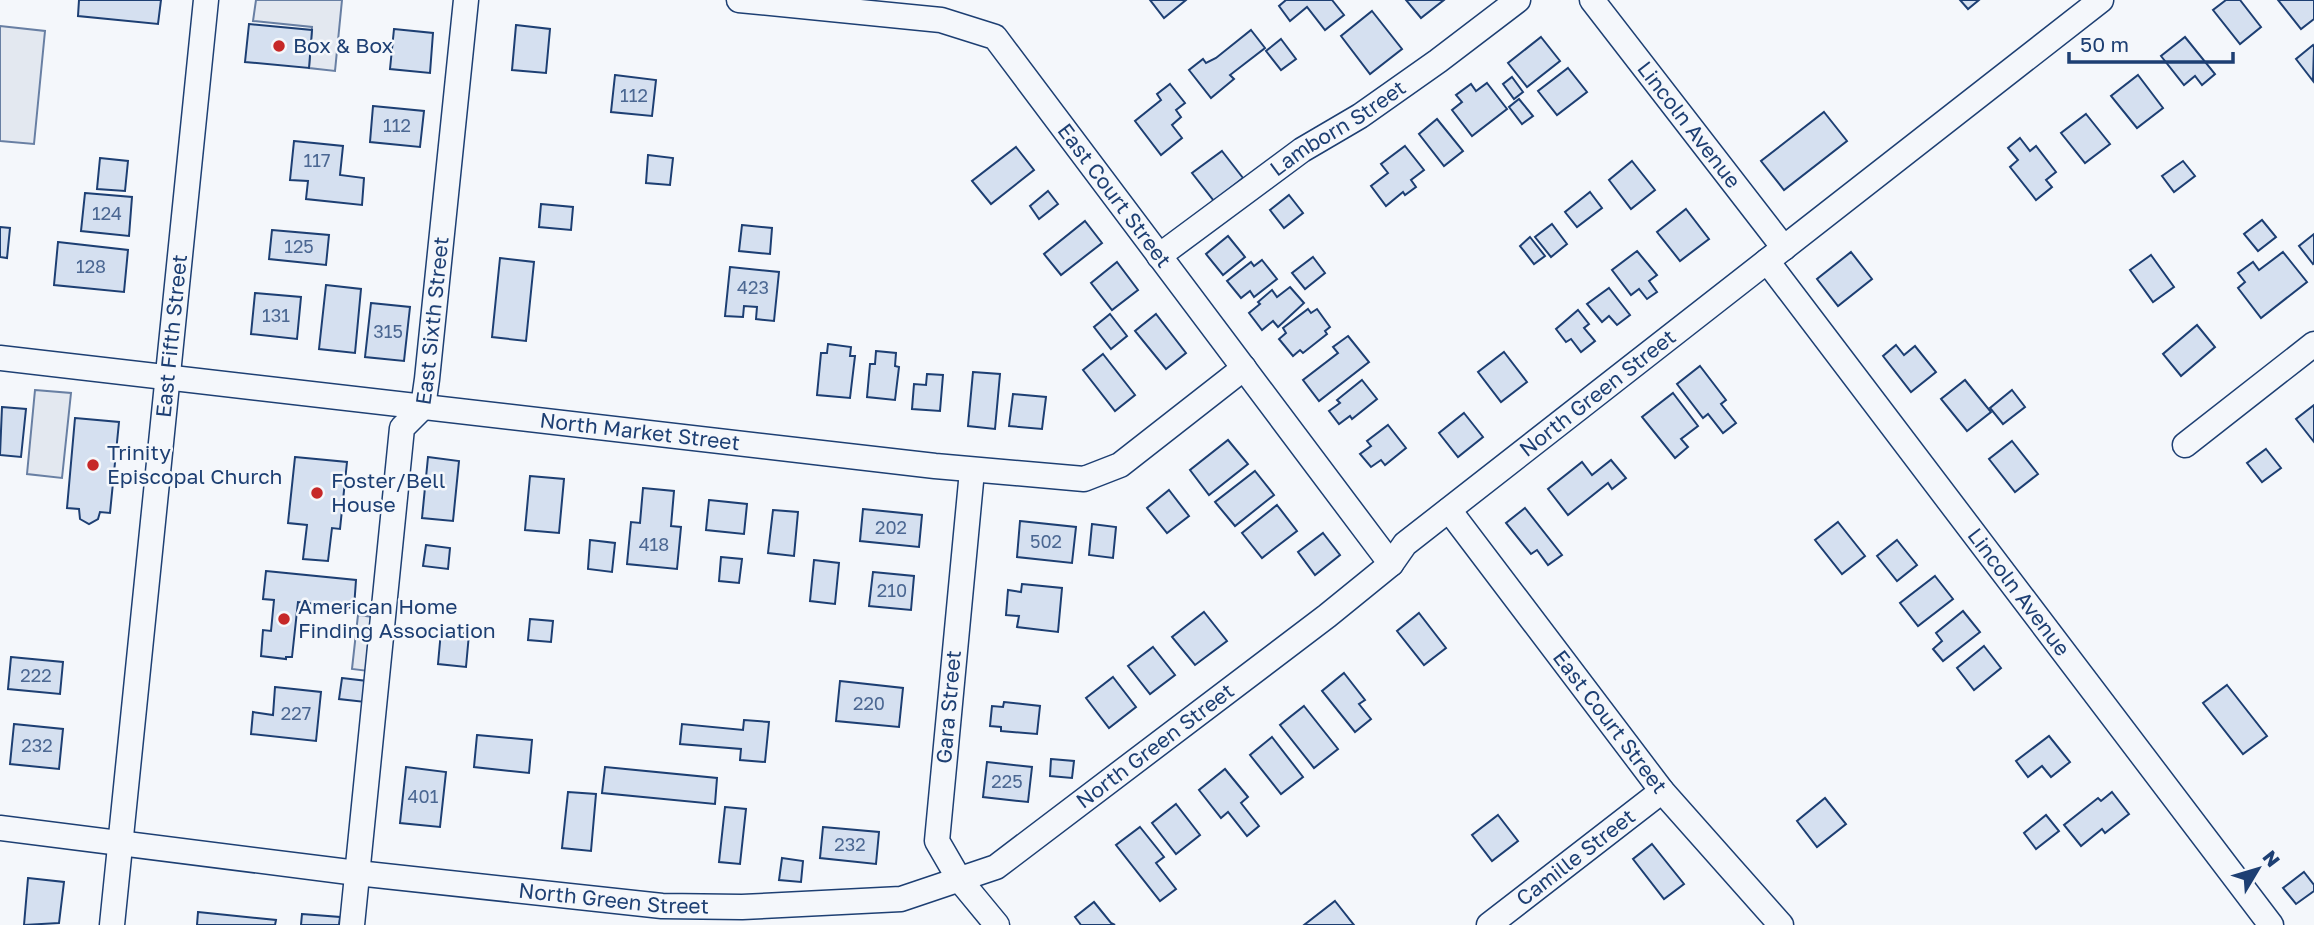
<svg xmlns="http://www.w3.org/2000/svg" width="2314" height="925" viewBox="0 0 2314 925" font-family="'Golos Text',sans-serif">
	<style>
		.parking { fill: #e3e8f0; stroke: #687fa3; stroke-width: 2 }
		.building { fill: #d5e0f0; stroke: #1d3f73; stroke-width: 2 }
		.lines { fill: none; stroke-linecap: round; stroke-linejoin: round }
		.minor-casing { stroke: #1d3f73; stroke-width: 27 }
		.minor { stroke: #f4f7fb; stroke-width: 24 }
		.poi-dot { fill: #c62828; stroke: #f4f7fb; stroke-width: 2.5 }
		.labels { text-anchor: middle; stroke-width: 5; stroke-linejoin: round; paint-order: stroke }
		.number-label { font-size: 18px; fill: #4b6792 }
		.poi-label { font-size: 21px; fill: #1d3f73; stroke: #f4f7fb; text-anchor: start }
		.street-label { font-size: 21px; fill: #1d3f73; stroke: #f4f7fb }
	</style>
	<rect width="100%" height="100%" fill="#f4f7fb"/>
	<g class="parking">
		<polygon points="256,0 342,0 335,71 309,68 312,27 253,21"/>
		<polygon points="0,26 45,31 34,144 0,141"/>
		<polygon points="35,390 71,393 62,478 27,474"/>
		<polygon points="358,615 373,617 368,671 352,669"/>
	</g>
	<g class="building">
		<polygon points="79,0 161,0 158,24 78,16"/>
		<polygon points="1150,0 1186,0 1164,18"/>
		<polygon points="1286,0 1332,0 1344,15 1325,30 1307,7 1290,21 1279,6"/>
		<polygon points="1406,0 1444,0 1421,18"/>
		<polygon points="1960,0 1979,0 1968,9"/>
		<polygon points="2226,0 2240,0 2261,27 2240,44 2213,10"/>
		<polygon points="2278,0 2314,0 2314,19 2301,29"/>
		<polygon points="1372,11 1402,49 1370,74 1341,36"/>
		<polygon points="249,24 312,30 309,68 245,62"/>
		<polygon points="516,25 550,29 546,73 512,70"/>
		<polygon points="394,29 433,33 430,73 390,69"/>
		<polygon points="1251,30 1265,48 1230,75 1234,79 1211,98 1189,70 1203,59 1206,63 1216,58"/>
		<polygon points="1541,37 1560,61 1527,87 1508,63"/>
		<polygon points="2185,37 2215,74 2202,85 2195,76 2184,85 2161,56"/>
		<polygon points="1281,39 1296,59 1281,70 1266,51"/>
		<polygon points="2313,45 2314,47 2313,81 2296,59"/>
		<polygon points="1568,68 1587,92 1557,115 1538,91"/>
		<polygon points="615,75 656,80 652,116 611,112"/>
		<polygon points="2138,75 2163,108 2137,128 2111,96"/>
		<polygon points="1512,77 1523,92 1514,99 1503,84"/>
		<polygon points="1487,83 1507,109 1472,136 1452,110 1462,102 1456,95 1471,84 1476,91"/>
		<polygon points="1170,84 1185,103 1176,110 1181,117 1172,125 1182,138 1161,155 1135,121 1161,100 1157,94"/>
		<polygon points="1519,99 1533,116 1522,124 1509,107"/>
		<polygon points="373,106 424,111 420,147 370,142"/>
		<polygon points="1824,112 1847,141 1784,190 1761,161"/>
		<polygon points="2086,114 2110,144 2085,163 2061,133"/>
		<polygon points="1437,119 1463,151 1444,166 1419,134"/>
		<polygon points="2020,138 2030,151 2036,146 2056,172 2046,180 2052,187 2036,200 2010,167 2018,160 2008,148"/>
		<polygon points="294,141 343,146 340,175 364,178 362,205 306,199 308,181 290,180"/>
		<polygon points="1405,146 1424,170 1411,180 1416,187 1405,195 1403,192 1386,206 1371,186 1388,173 1381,164"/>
		<polygon points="1016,147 1034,170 991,204 972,181"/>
		<polygon points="1222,151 1243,178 1214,201 1192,173"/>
		<polygon points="648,155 673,158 670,185 646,183"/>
		<polygon points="100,158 128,161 125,191 97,189"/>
		<polygon points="1632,161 1655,190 1631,209 1609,180"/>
		<polygon points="2183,161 2195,176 2174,192 2162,176"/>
		<polygon points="1048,191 1058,204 1039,219 1030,206"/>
		<polygon points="1590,192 1602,208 1577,227 1565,212"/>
		<polygon points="85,193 132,197 129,236 81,231"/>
		<polygon points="1289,195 1303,213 1284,228 1270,210"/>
		<polygon points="541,204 573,207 571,230 539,227"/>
		<polygon points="1686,209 1709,239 1680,261 1657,232"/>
		<polygon points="2262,220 2276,237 2258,251 2244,234"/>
		<polygon points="1085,221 1102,243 1061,275 1044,254"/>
		<polygon points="1552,224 1567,244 1551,257 1535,237"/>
		<polygon points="742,225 772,228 770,254 739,251"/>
		<polygon points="0,227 10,228 7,258 0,257"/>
		<polygon points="272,230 329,235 326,265 269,259"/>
		<polygon points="2314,234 2314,263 2313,264 2299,246"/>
		<polygon points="1228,236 1245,257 1223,275 1206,254"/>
		<polygon points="1530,237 1545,256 1534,264 1520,246"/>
		<polygon points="58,242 128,250 124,292 54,285"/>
		<polygon points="1637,251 1657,275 1649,281 1657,292 1647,299 1639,289 1631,295 1612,270"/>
		<polygon points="1851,252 1872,279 1838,306 1817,279"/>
		<polygon points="2283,252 2307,282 2261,318 2238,288 2245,282 2238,273 2253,262 2259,270"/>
		<polygon points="2151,255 2174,287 2153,302 2130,270"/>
		<polygon points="1313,257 1325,273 1305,289 1292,273"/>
		<polygon points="500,258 534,262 526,341 492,337"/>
		<polygon points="1262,260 1277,279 1254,297 1250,291 1241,298 1227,281 1251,262 1254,266"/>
		<polygon points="1117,262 1138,290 1112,310 1091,283"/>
		<polygon points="730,267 779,272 774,321 756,319 757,307 744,306 743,317 725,316"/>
		<polygon points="326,285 361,289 355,353 319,349"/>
		<polygon points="1290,287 1304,303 1278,327 1273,321 1262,330 1249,313 1260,304 1258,302 1272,290 1277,297"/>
		<polygon points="1609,288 1630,315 1617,325 1609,316 1602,322 1587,304"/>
		<polygon points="255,293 301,297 297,339 251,334"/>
		<polygon points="371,303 410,307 404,361 365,357"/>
		<polygon points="1308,309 1311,313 1317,309 1330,327 1325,331 1327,334 1303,353 1300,350 1293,356 1279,339 1286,333 1283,328"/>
		<polygon points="1578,310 1589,324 1584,328 1595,341 1581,352 1571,339 1566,342 1556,329"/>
		<polygon points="1110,314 1127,336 1111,349 1094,327"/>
		<polygon points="1156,314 1186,353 1166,369 1135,331"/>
		<polygon points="2197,325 2215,347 2181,376 2163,354"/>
		<polygon points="1348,336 1369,362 1319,401 1303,380 1338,353 1333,347"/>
		<polygon points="828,344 851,347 850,356 855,356 850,398 817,395 821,353 827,353"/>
		<polygon points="1896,345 1904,355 1915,346 1936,372 1911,392 1883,356"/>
		<polygon points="876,351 896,353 895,366 899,367 895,400 867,397 870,364 875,364"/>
		<polygon points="1504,352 1527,382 1501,402 1478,372"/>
		<polygon points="1103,354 1135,395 1115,411 1083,370"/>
		<polygon points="1700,366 1726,400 1721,404 1736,423 1723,433 1708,414 1703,418 1677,384"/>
		<polygon points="973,372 1000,374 995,429 968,426"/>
		<polygon points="927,374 943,375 940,411 912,409 914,384 926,385"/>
		<polygon points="1362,380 1377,399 1352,419 1350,416 1339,424 1329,411 1340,403 1337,400"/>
		<polygon points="1965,380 1991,412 1967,431 1941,399"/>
		<polygon points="2012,390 2025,407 2003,424 1990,408"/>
		<polygon points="1673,393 1698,426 1681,439 1688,447 1675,458 1642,417"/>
		<polygon points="1013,394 1046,397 1042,429 1009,426"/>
		<polygon points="2314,405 2314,442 2296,419"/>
		<polygon points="2,407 26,409 21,457 0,455"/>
		<polygon points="1464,413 1483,437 1458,457 1439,433"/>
		<polygon points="75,418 119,422 110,513 100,512 98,519 89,524 80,519 79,509 67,508"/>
		<polygon points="1388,425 1406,448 1385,465 1381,460 1371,467 1360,454 1371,446 1367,441"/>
		<polygon points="1228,440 1248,464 1209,495 1190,470"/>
		<polygon points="2012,441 2038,474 2015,492 1989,459"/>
		<polygon points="2266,449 2281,468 2262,482 2247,463"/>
		<polygon points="295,457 347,462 340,529 332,528 328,561 303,559 307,525 288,523"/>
		<polygon points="428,457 459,461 453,521 422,518"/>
		<polygon points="1611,460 1626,478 1612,489 1608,483 1568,515 1548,489 1582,462 1592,475"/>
		<polygon points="1255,471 1274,495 1235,526 1215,502"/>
		<polygon points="530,476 564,479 559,533 525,530"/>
		<polygon points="643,488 674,491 671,526 681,527 677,569 627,564 631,522 640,523"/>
		<polygon points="1169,490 1189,516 1167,533 1147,508"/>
		<polygon points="709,500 747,504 744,534 706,530"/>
		<polygon points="1277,505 1297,531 1262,558 1242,533"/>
		<polygon points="1525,508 1562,555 1548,565 1537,550 1531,554 1506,523"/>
		<polygon points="863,509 922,515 919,547 860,541"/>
		<polygon points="773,510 798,512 794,556 768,553"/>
		<polygon points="1020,521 1076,527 1072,563 1017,557"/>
		<polygon points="1838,522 1865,556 1842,574 1815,540"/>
		<polygon points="1092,524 1116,527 1113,558 1089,555"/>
		<polygon points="1323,533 1340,555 1315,575 1298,552"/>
		<polygon points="590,540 615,543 612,572 588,569"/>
		<polygon points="1897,540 1917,565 1897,581 1877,556"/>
		<polygon points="426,545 450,548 448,569 423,566"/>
		<polygon points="721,557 742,559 739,583 719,581"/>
		<polygon points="814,560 839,563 835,604 810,601"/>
		<polygon points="266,571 356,580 354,608 298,602 292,657 286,657 286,659 261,656 263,630 271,631 274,600 263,599"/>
		<polygon points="873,572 914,576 911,610 869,606"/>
		<polygon points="1935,576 1953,599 1918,626 1900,603"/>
		<polygon points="1022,584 1062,588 1058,632 1017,627 1019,616 1006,615 1008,590 1021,592"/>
		<polygon points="1963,611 1980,632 1943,661 1933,649 1942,641 1936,633"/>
		<polygon points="1204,612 1227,641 1195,665 1172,637"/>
		<polygon points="1419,613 1446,648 1424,665 1397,631"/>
		<polygon points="530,619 553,621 551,642 528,640"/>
		<polygon points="441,631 469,634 466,667 438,664"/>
		<polygon points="1984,646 2001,668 1974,690 1957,668"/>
		<polygon points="1153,647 1175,675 1150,694 1128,666"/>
		<polygon points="11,657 63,662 60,694 8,689"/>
		<polygon points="1344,673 1365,700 1359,704 1371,719 1355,732 1322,691"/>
		<polygon points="1113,677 1136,707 1109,728 1086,698"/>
		<polygon points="342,678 367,681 365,702 339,699"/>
		<polygon points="840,681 903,688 899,727 836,721"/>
		<polygon points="2227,685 2267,736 2243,754 2203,703"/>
		<polygon points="275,687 321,692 316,741 251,734 253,712 273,715"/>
		<polygon points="1004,702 1040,706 1037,734 1001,731 1001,727 990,726 992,706 1003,707"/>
		<polygon points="1304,706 1338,749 1314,768 1280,725"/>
		<polygon points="744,720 769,722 765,762 740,760 741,749 680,744 682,724 743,730"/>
		<polygon points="14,724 63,729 59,769 10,764"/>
		<polygon points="477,735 532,740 529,773 474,767"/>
		<polygon points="2049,736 2070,762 2051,777 2042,766 2028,777 2016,761"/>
		<polygon points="1272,737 1303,777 1281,794 1250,755"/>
		<polygon points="1051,759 1074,761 1072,778 1050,776"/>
		<polygon points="987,762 1032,767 1028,802 983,797"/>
		<polygon points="406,767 446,772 440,827 400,823"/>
		<polygon points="605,767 717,778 715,804 602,793"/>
		<polygon points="1225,769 1248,797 1241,803 1259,826 1247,836 1228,812 1221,818 1199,790"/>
		<polygon points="568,792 596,794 591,851 562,848"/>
		<polygon points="2112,792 2129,814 2105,833 2102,829 2081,846 2064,825 2098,798 2101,801"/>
		<polygon points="1825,798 1846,824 1817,847 1797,821"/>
		<polygon points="1176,804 1200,835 1176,854 1152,823"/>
		<polygon points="725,807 746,809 740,864 719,862"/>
		<polygon points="1498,815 1518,841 1492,861 1472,835"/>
		<polygon points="2046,815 2059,831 2036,849 2024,833"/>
		<polygon points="823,827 879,832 876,864 820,858"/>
		<polygon points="1140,827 1164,857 1156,863 1176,889 1160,901 1116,845"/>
		<polygon points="1652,844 1684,884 1664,899 1633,859"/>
		<polygon points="782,858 803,861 801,882 779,880"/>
		<polygon points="2304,872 2314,885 2314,891 2296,904 2283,888"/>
		<polygon points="28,878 64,882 59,923 24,925"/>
		<polygon points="1335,901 1354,925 1304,925"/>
		<polygon points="1094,902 1111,923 1115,925 1081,925 1075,917"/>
		<polygon points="198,912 276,920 275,925 197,925"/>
		<polygon points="302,914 340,917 339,925 301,925"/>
	</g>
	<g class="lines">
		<defs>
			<g id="minor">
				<path id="s1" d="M739,0l202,20 54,17 396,527"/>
				<path id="s2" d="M1592,0l192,248"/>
				<path id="s3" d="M1159,256l143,-106 58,-34 78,-55 80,-61"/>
				<path id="s4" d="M1767,261l504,664"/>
				<path id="s5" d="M0,358l935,108 149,13 36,-14 124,-97"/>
				<polyline points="2185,445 2314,344"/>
				<polyline points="972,471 937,841 959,879 997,925"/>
				<path id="s6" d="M1449,510l213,281 119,134"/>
				<path id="s7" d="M0,828l357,45 305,33 80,1 159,-8 95,-32 331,-251 64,-52 14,-20 696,-544"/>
				<path id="s8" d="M112,925l94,-925"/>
				<path id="s9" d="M352,925l50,-497 21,-21 4,-28 39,-379"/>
				<path id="s10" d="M1489,925l173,-134"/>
			</g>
		</defs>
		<use href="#minor" class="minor-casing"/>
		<use href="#minor" class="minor"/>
	</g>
	<g class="poi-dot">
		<circle cx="279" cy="46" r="7"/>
		<circle cx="93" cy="465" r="7"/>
		<circle cx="317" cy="493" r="7"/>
		<circle cx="284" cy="619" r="7"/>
	</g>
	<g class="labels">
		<g class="number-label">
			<text x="634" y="102">112</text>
			<text x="397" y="132">112</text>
			<text x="317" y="167">117</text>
			<text x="107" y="220">124</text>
			<text x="299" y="253">125</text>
			<text x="91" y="273">128</text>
			<text x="753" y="294">423</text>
			<text x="276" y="322">131</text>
			<text x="388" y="338">315</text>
			<text x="891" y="534">202</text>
			<text x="1046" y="548">502</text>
			<text x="654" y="551">418</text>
			<text x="892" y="597">210</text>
			<text x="36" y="682">222</text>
			<text x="869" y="710">220</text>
			<text x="296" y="720">227</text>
			<text x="37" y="752">232</text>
			<text x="1007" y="788">225</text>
			<text x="423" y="803">401</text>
			<text x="850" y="851">232</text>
		</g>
		<g class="poi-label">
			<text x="293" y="53">Box &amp; Box</text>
			<text x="107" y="460">Trinity<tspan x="107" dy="24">Episcopal Church</tspan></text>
			<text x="331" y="488">Foster/Bell<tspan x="331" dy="24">House</tspan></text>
			<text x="298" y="614">American Home<tspan x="298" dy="24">Finding Association</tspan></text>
		</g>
		<g class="street-label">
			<text dy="7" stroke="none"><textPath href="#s2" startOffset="158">Lincoln Avenue</textPath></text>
			<text dy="7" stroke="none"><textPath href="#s3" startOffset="220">Lamborn Street</textPath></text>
			<text dy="7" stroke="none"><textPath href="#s1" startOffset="458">East Court Street</textPath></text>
			<text dy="7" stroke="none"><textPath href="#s9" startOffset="616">East Sixth Street</textPath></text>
			<text dy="7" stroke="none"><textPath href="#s8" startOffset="592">East Fifth Street</textPath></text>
			<text dy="7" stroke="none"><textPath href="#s7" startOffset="1773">North Green Street</textPath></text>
			<text dy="7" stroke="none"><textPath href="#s5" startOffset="644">North Market Street</textPath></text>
			<text dy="7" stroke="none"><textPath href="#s4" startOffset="416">Lincoln Avenue</textPath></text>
			<text transform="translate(949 707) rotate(-85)" y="7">Gara Street</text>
			<text dy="7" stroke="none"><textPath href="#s6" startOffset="266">East Court Street</textPath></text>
			<text dy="7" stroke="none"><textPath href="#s7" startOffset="1206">North Green Street</textPath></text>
			<text dy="7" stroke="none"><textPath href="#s10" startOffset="110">Camille Street</textPath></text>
			<text dy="7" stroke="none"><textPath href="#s7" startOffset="618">North Green Street</textPath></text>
		</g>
	</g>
	<g transform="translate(2258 869) rotate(52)" stroke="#f4f7fb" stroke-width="5" paint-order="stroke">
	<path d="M0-5L12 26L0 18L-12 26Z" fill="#1d3f73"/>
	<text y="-10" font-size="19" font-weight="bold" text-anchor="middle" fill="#1d3f73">N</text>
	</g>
	<path d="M2069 52v10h164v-10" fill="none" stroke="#1d3f73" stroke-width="3.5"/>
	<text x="2080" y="52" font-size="21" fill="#1d3f73" stroke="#f4f7fb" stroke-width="5" paint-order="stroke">50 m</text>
</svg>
